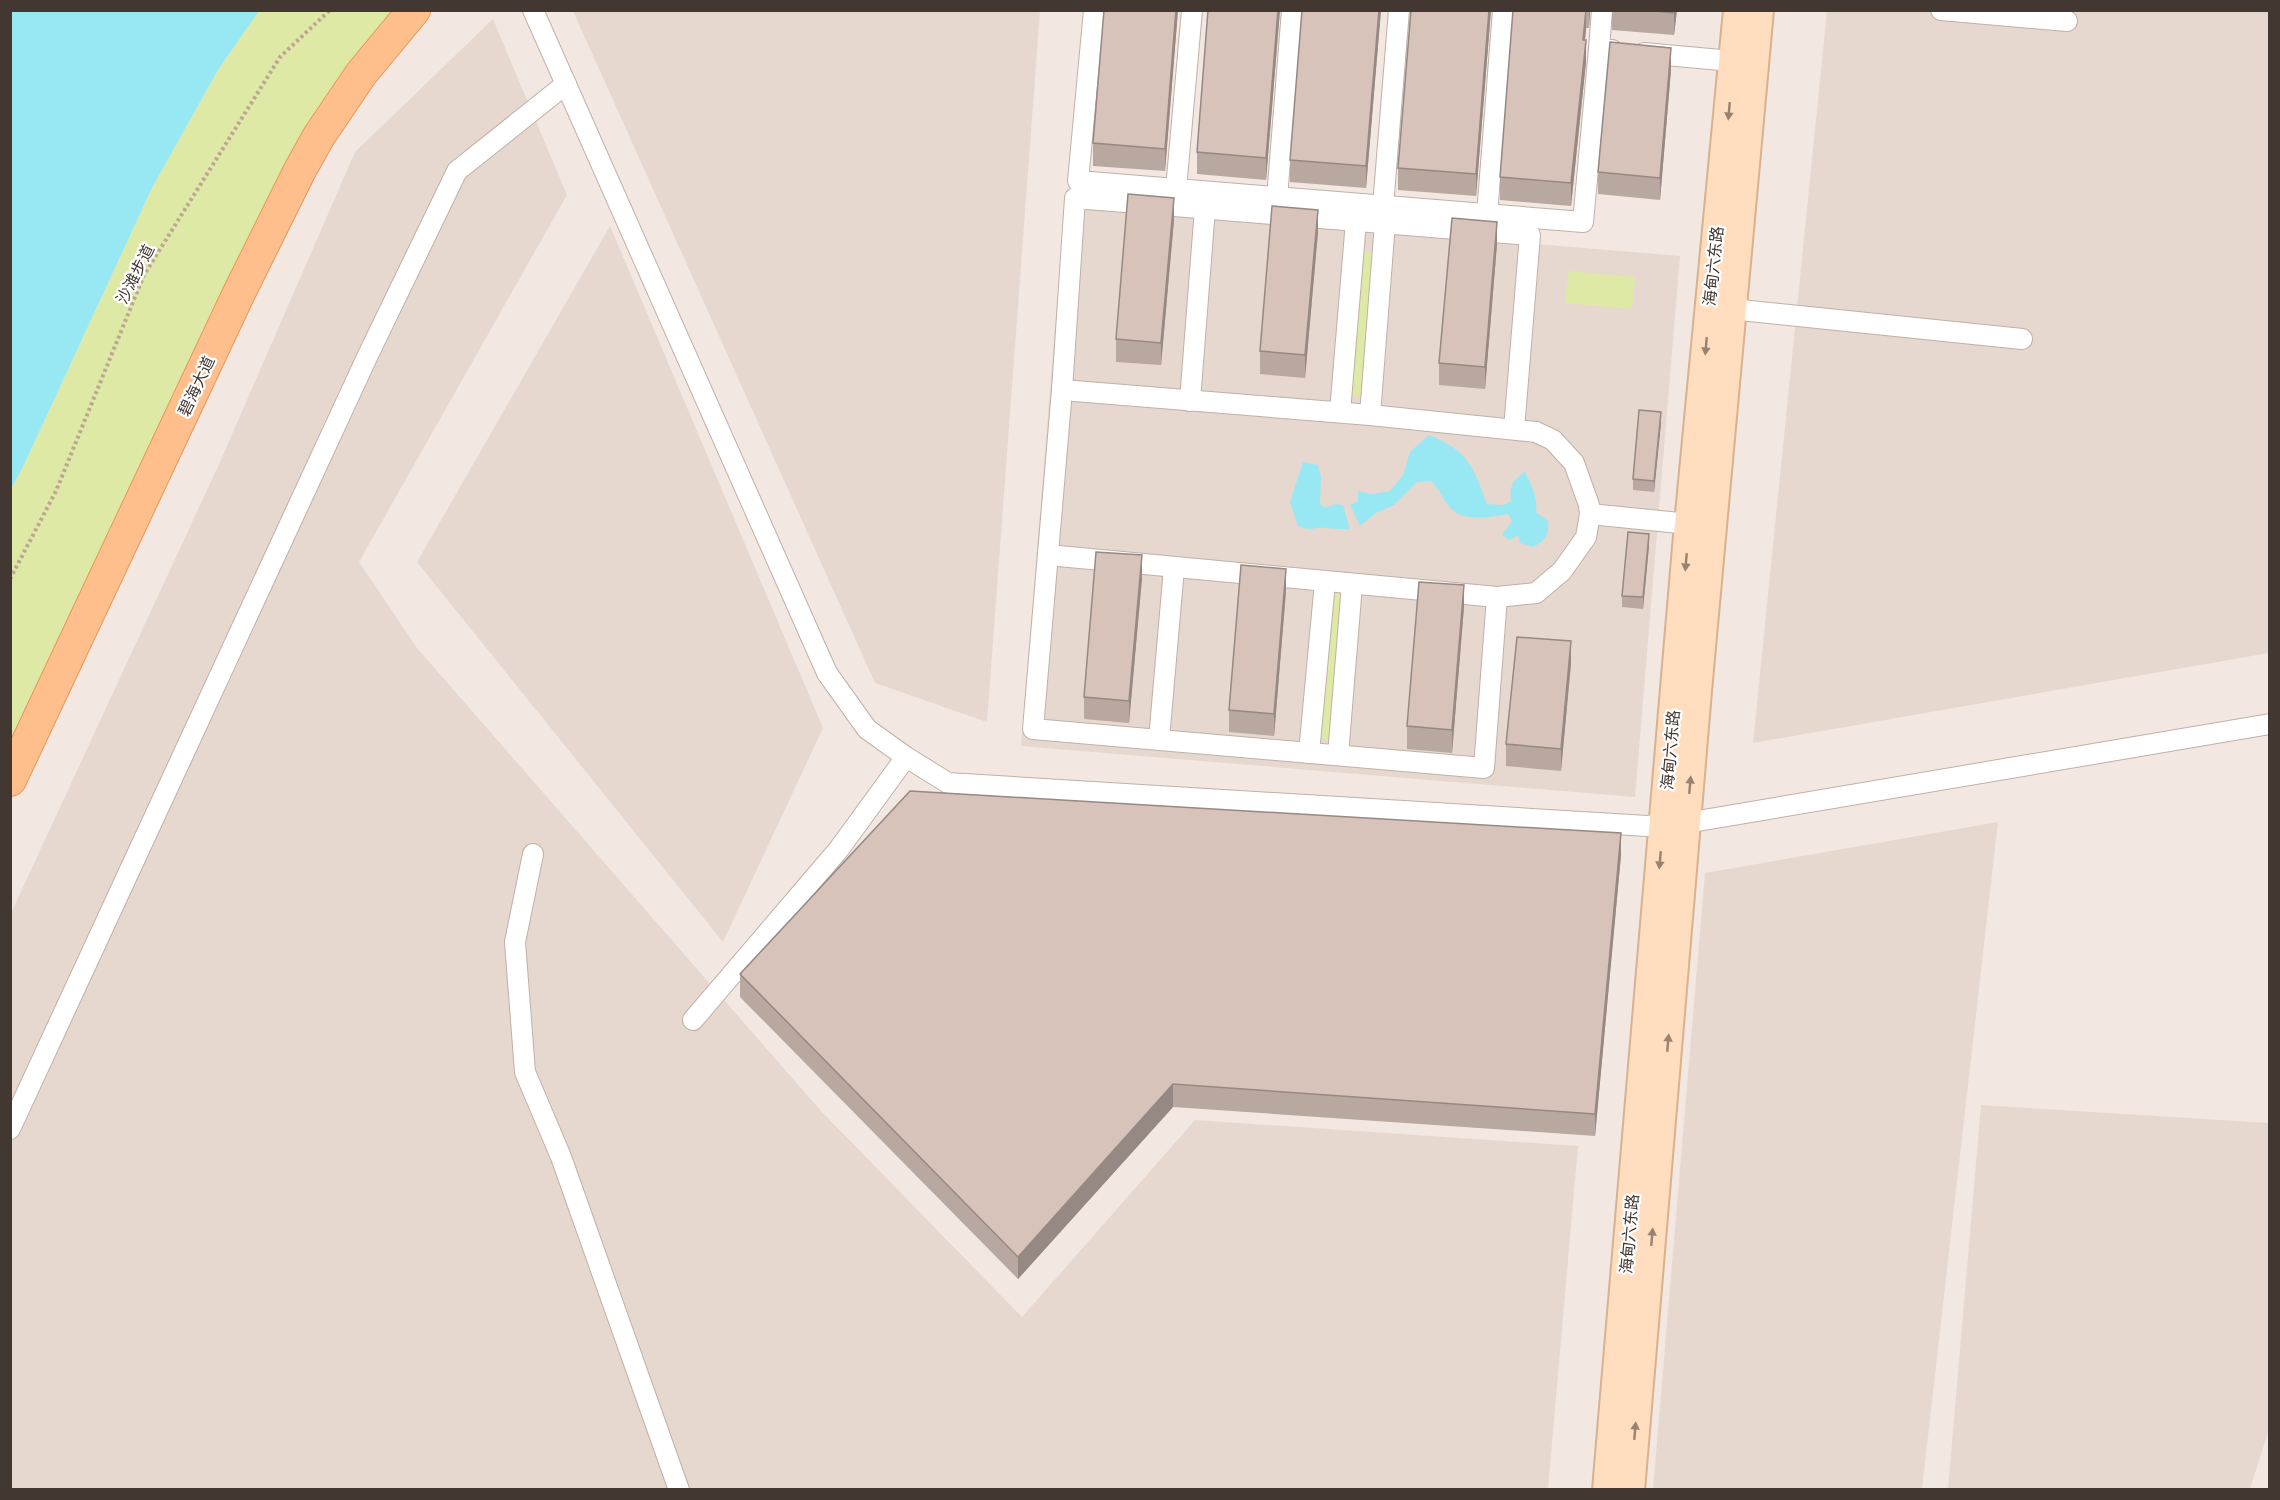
<svg xmlns="http://www.w3.org/2000/svg" width="2280" height="1500" viewBox="0 0 2280 1500" font-family="Overpass,'Noto Sans SC',sans-serif">
	<style>
		.residential { fill: #e6d8cf }
		.green { fill: #dee9a6 }
		.water { fill: #98e8f4 }
		.lines { fill: none; stroke-linecap: round; stroke-linejoin: round }
		.street-casing { stroke: #c0b0a6; stroke-width: 22 }
		.secondary-casing { stroke: #d8b18f; stroke-width: 32 }
		.primary-casing { stroke: #ea9557; stroke-width: 34 }
		.path { stroke: #c0a494; stroke-width: 4; stroke-dasharray: 3 3; stroke-linecap: butt }
		.street { stroke: #fff; stroke-width: 20 }
		.secondary { stroke: #ffddbe; stroke-width: 28 }
		.primary { stroke: #ffbf8d; stroke-width: 32 }
		.wall { fill: #b9a89f }
		.shaded-wall { fill: #968882 }
		.building { fill: #d7c3b9; stroke: #968882; stroke-width: 1.5 }
		.oneway { fill: #988271 }
		.labels { text-anchor: middle; stroke-width: 4.5; stroke-linejoin: round; paint-order: stroke }
		.street-label { font-size: 16px; fill: #433732; stroke: #fff }
	</style>
	<rect width="100%" height="100%" fill="#f2e8e1"/>
	<g class="residential">
		<polygon points="573,11 1040,11 987,722 875,683"/>
		<polygon points="1827,11 2269,11 2269,653 1753,743"/>
		<polygon points="493,19 567,195 359,562 417,648 821,1111 1022,1317 1195,1120 1578,1146 1548,1489 11,1490 11,913 220,462 355,152"/>
		<polygon points="1065,205 1680,256 1635,797 1021,746"/>
		<polygon points="610,226 823,728 723,942 417,562"/>
		<polygon points="1998,822 1922,1489 1653,1489 1705,873"/>
		<polygon points="1981,1105 2269,1123 2269,1429 2250,1489 1948,1489"/>
	</g>
	<g class="green">
		<polygon points="259,11 401,11 11,754 11,489 23,467 152,188 218,70"/>
		<polygon points="1362,251 1367,251 1373,255 1361,392 1357,397 1349,395"/>
		<polygon points="1568,271 1635,277 1632,309 1565,303"/>
		<polygon points="1337,593 1342,595 1331,737 1326,740 1320,738 1332,595"/>
	</g>
	<g class="water">
		<polygon points="11,10 259,11 218,70 152,188 23,467 11,489"/>
		<path d="M1429,435c40,16 44,32 58,69l16,1 8,-4c-2,-16 2,-20 14,-30 6,14 13,26 11,41l12,9c1,13 -2,20 -15,26l-13,-4 -2,-8 -8,5 -8,-5 10,-14 -4,-7c-16,3 -44,8 -57,-5 -7,-8 -12,-20 -20,-28l-14,1 -23,23 -18,8 -16,13 -10,-21 8,-4v-10l13,3 19,-3 13,-16 7,-23z"/>
		<path d="M1303,462l15,3 3,12 -1,27 6,4 9,-4 8,1 7,24c-9,1 -16,-1 -24,-1 -15,-1 -12,4 -28,-2l-8,-24z"/>
	</g>
	<g class="lines">
		<defs>
			<g id="street">
				<polyline points="533,10 827,673 867,729 906,757 948,783 1647,826 1686,823 2270,724"/>
				<polyline points="1094,10 1078,181 1583,222 1599,49"/>
				<polyline points="1602,10 1599,49 1612,50"/>
				<polyline points="1941,10 2067,21"/>
				<polyline points="1644,53 1743,62"/>
				<polyline points="1176,189 1192,10"/>
				<polyline points="1277,198 1292,10"/>
				<polyline points="1383,206 1399,10"/>
				<polyline points="1487,215 1503,10"/>
				<polyline points="1721,308 2022,339"/>
				<polyline points="1190,401 1205,208"/>
				<polyline points="1340,412 1356,221"/>
				<polyline points="1370,415 1385,223"/>
				<polyline points="1590,514 1700,525"/>
				<polyline points="1048,555 1497,597 1536,593 1562,571 1586,537 1590,514 1589,505 1574,463 1553,440 1536,432 1370,415 1062,390"/>
				<polyline points="1497,597 1484,768 1033,729 1062,390 1075,198 1530,235 1514,429"/>
				<polyline points="1159,739 1174,568"/>
				<polyline points="1309,753 1325,582"/>
				<polyline points="1338,755 1352,585"/>
				<polyline points="533,854 515,942 525,1072 561,1157 679,1490"/>
				<polyline points="693,1020 839,849 906,757"/>
				<polyline points="10,1129 368,355 457,171 566,84"/>
			</g>
			<g id="secondary">
				<polyline points="1607,1490 1689,524 1738,10"/>
				<polyline points="1630,1490 1697,691 1759,10"/>
			</g>
			<polyline id="primary" points="10,780 239,293 300,170 319,136 361,74 414,10"/>
		</defs>
		<use href="#street" class="street-casing"/>
		<use href="#secondary" class="secondary-casing"/>
		<use href="#primary" class="primary-casing"/>
		<polyline class="path" points="10,579 56,491 144,275 280,57 330,10"/>
		<use href="#street" class="street"/>
		<use href="#secondary" class="secondary"/>
		<use href="#primary" class="primary"/>
	</g>
	<g class="wall">
		<polygon points="1178,10 1165,171 1093,166 1093,143"/>
		<polygon points="1280,10 1266,180 1197,174 1197,152"/>
		<polygon points="1302,10 1381,10 1366,188 1290,182 1290,160"/>
		<polygon points="1411,10 1491,10 1476,196 1398,190 1398,168"/>
		<polygon points="1513,10 1590,10 1589,28 1586,28 1585,40 1586,62 1571,206 1500,200 1500,177"/>
		<polygon points="1612,10 1677,10 1674,35 1612,30"/>
		<polygon points="1671,70 1660,200 1598,194 1598,172"/>
		<polygon points="1174,220 1161,365 1116,362 1116,339"/>
		<polygon points="1318,232 1305,378 1260,374 1260,351"/>
		<polygon points="1497,244 1485,389 1439,385 1439,363"/>
		<polygon points="1661,423 1654,492 1633,490 1633,479"/>
		<polygon points="1649,546 1643,609 1622,607 1622,596"/>
		<polygon points="1142,578 1129,723 1084,719 1084,697"/>
		<polygon points="1286,591 1274,736 1229,732 1229,710"/>
		<polygon points="1464,607 1452,753 1407,749 1407,726"/>
		<polygon points="1571,663 1561,771 1506,766 1506,744"/>
		<polygon points="1621,855 1595,1136 1173,1107 1018,1279 740,997 740,974"/>
	</g>
	<g class="shaded-wall">
		<polygon points="1176,10 1178,10 1165,171 1165,149"/>
		<polygon points="1278,10 1280,10 1266,180 1266,158"/>
		<polygon points="1379,10 1381,10 1366,188 1366,166"/>
		<polygon points="1489,10 1491,10 1476,196 1476,174"/>
		<polygon points="1586,10 1586,28 1583,62 1583,40"/>
		<polygon points="1589,10 1590,10 1589,28"/>
		<polygon points="1675,10 1677,10 1674,35 1674,13"/>
		<polygon points="1586,40 1586,62 1571,206 1571,183"/>
		<polygon points="1671,48 1671,70 1660,200 1660,178"/>
		<polygon points="1174,198 1174,220 1161,365 1161,343"/>
		<polygon points="1318,210 1318,232 1305,378 1305,355"/>
		<polygon points="1497,222 1497,244 1485,389 1485,367"/>
		<polygon points="1661,412 1661,423 1654,492 1654,481"/>
		<polygon points="1649,534 1649,546 1643,609 1643,597"/>
		<polygon points="1142,555 1142,578 1129,723 1129,701"/>
		<polygon points="1286,569 1286,591 1274,736 1274,714"/>
		<polygon points="1464,585 1464,607 1452,753 1452,730"/>
		<polygon points="1571,641 1571,663 1561,771 1561,749"/>
		<polygon points="1621,833 1621,855 1595,1136 1595,1114"/>
		<polygon points="1173,1084 1173,1107 1018,1279 1018,1257"/>
	</g>
	<g class="building">
		<polygon points="1104,10 1176,10 1165,149 1093,143"/>
		<polygon points="1208,10 1278,10 1266,158 1197,152"/>
		<polygon points="1302,10 1379,10 1366,166 1290,160"/>
		<polygon points="1411,10 1489,10 1476,174 1398,168"/>
		<polygon points="1513,10 1586,10 1583,40 1586,40 1571,183 1500,177"/>
		<polygon points="1644,10 1675,10 1674,13"/>
		<polygon points="1610,42 1671,48 1660,178 1598,172"/>
		<polygon points="1128,194 1174,198 1161,343 1116,339"/>
		<polygon points="1272,206 1318,210 1305,355 1260,351"/>
		<polygon points="1452,218 1497,222 1485,367 1439,363"/>
		<polygon points="1639,410 1661,412 1654,481 1633,479"/>
		<polygon points="1628,532 1649,534 1643,597 1622,596"/>
		<polygon points="1096,552 1142,555 1129,701 1084,697"/>
		<polygon points="1241,565 1286,569 1274,714 1229,710"/>
		<polygon points="1419,582 1464,585 1452,730 1407,726"/>
		<polygon points="1517,637 1571,641 1561,749 1506,744"/>
		<polygon points="910,791 1621,833 1595,1114 1173,1084 1018,1257 740,974"/>
	</g>
	<defs><path id="oneway-solid" d="M-6-.8H1V-3.2L6.5 0L1 3.2V.8H-6Z" transform="scale(1.5)"/></defs>
	<g class="oneway">
		<use href="#oneway-solid" transform="translate(1729 111) rotate(95)"/>
		<use href="#oneway-solid" transform="translate(1706 346) rotate(95)"/>
		<use href="#oneway-solid" transform="translate(1686 562) rotate(95)"/>
		<use href="#oneway-solid" transform="translate(1690 785) rotate(-85)"/>
		<use href="#oneway-solid" transform="translate(1660 860) rotate(95)"/>
		<use href="#oneway-solid" transform="translate(1668 1043) rotate(-85)"/>
		<use href="#oneway-solid" transform="translate(1652 1237) rotate(-85)"/>
		<use href="#oneway-solid" transform="translate(1635 1431) rotate(-85)"/>
	</g>
	<g class="labels">
		<g class="street-label">
			<text transform="translate(1713 266) rotate(-84)" y="6">海甸六东路</text>
			<text transform="translate(135 274) rotate(-63)" y="6">沙滩步道</text>
			<text transform="translate(196 386) rotate(-65)" y="6">碧海大道</text>
			<text transform="translate(1670 750) rotate(-85)" y="6">海甸六东路</text>
			<text transform="translate(1629 1234) rotate(-85)" y="6">海甸六东路</text>
		</g>
	</g>
	<rect width="2280" height="1500" fill="none" stroke="#433732" stroke-width="24"/>
</svg>
